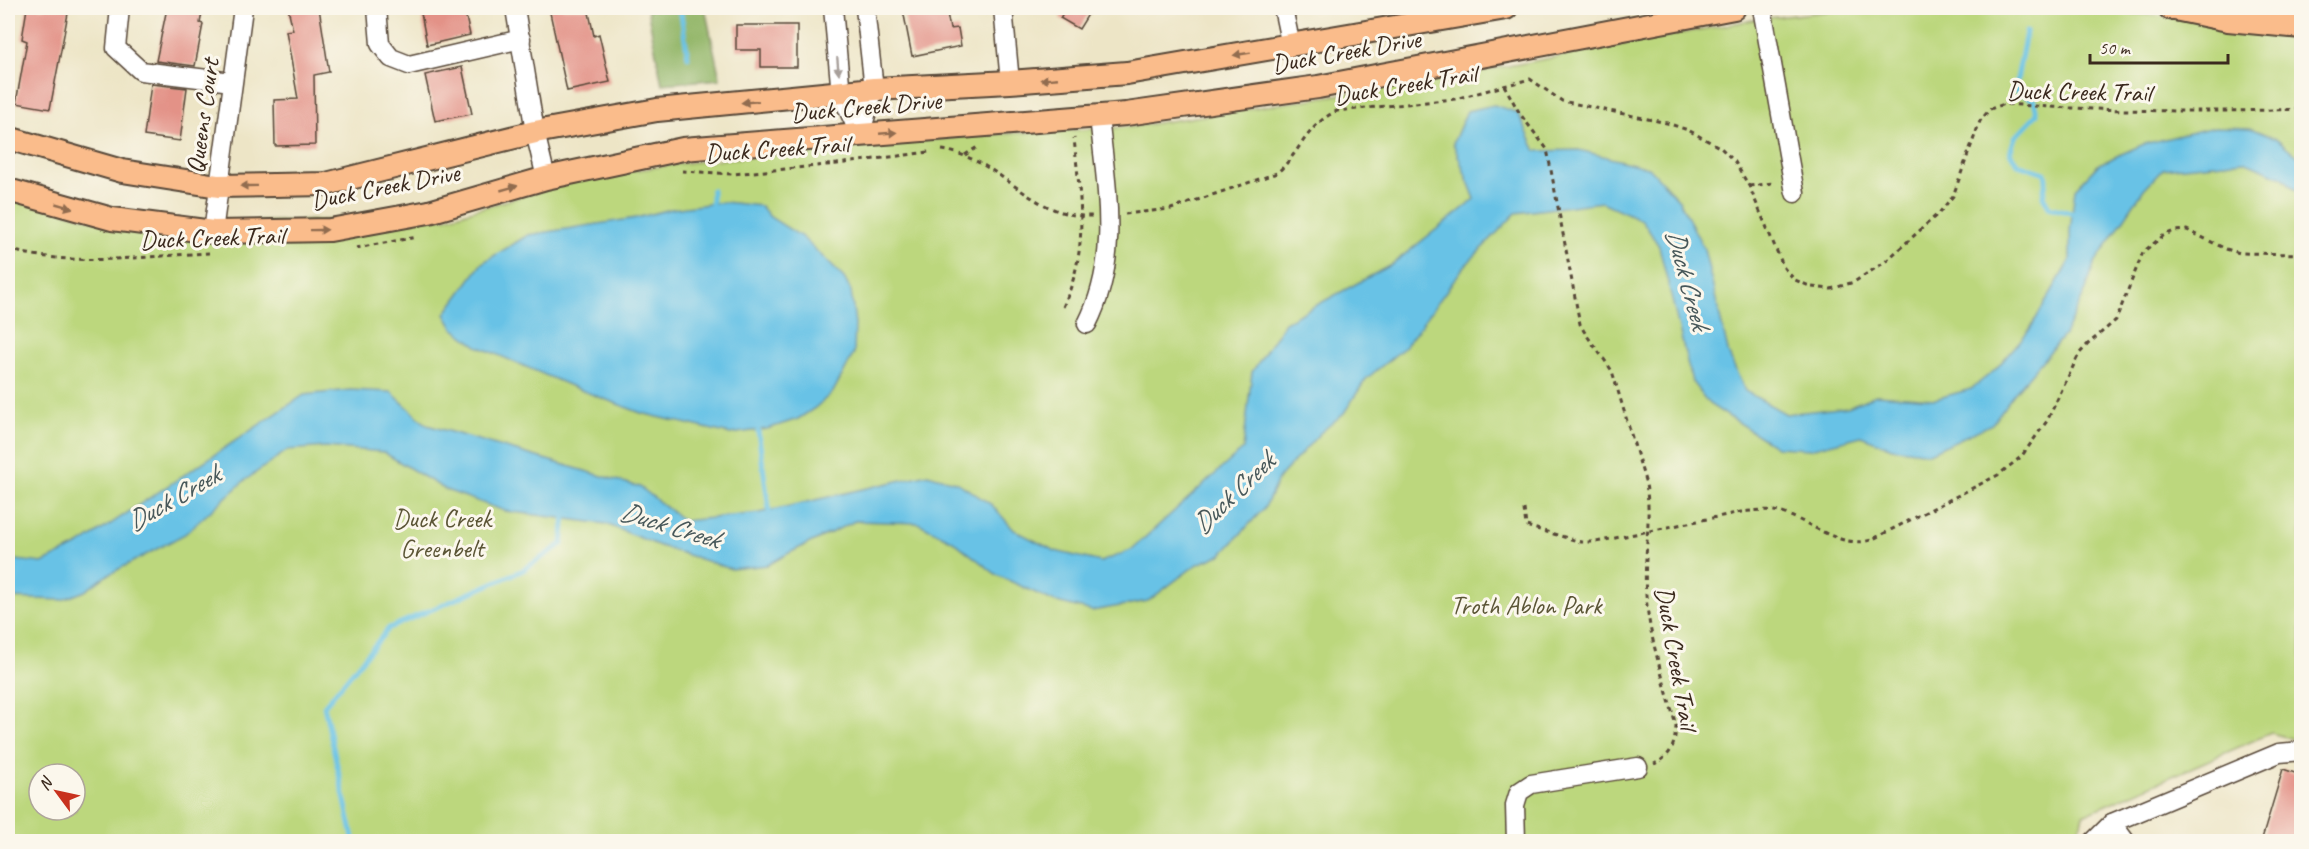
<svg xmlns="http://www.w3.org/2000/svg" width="2309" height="849" viewBox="0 0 2309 849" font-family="Caveat,sans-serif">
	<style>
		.green { fill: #bcd77d; stroke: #7c804e; stroke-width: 1.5; fill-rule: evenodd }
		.forest { fill: #95b86c; stroke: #687145; stroke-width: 1.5 }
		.water { fill: #68c2e6; stroke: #527682; stroke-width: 1.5 }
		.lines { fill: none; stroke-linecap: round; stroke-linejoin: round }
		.stream { stroke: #68c2e6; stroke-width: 5 }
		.building { fill: #e39287 }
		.minor-casing { stroke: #564637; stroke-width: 21 }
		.major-casing { stroke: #564637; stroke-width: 26 }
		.path { stroke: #564637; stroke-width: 3; stroke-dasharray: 4.5 4.5; stroke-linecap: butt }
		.minor { stroke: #fff; stroke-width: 18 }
		.major { stroke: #fabc8b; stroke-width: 22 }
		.oneway { fill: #916c4f }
		.oneway2 { fill: #a79f9a }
		.labels { text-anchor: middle; stroke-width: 6; stroke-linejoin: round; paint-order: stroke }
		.street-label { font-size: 26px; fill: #3b2a1e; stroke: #fbf7ec }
		.park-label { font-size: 26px; fill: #5b5536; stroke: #fbf7ec }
		.water-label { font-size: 27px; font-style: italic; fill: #48585a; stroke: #fbf7ec }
	</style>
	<rect width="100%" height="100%" fill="#fbf7ec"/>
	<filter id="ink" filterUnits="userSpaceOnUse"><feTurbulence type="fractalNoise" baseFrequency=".0167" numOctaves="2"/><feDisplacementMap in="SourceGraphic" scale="12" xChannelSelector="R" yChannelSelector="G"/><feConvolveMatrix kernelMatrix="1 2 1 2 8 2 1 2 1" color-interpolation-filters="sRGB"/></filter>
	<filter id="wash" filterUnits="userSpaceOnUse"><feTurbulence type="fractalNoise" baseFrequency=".008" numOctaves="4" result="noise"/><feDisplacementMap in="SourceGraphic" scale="24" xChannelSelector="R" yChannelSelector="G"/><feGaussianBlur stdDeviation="1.35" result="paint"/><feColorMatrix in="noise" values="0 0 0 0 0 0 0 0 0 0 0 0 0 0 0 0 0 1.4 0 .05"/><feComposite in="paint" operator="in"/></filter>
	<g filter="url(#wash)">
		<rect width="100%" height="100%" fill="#ede5c6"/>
		<path class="green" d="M1859,8h212l230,20v713l-30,-8 -188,82 -7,27 -2068,-1v-645l99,28 339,-6 139,-40 99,-15 313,-29 134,-7 297,-46 330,-62zM39,774h36v36h-36z"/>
		<polygon class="forest" points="647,8 705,8 720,79 662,84"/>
		<g class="water">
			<polygon points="1494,105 1518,113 1536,151 1579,150 1649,168 1679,200 1704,249 1729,355 1745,391 1786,414 1848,407 1876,395 1935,399 1971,389 1995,370 2030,329 2070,260 2070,231 2075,189 2099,164 2144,144 2214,127 2250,128 2277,139 2301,159 2301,195 2282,177 2244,161 2163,169 2144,189 2094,264 2086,290 2064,335 2013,395 1992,424 1929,453 1892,448 1861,436 1810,449 1776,447 1709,404 1692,382 1659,246 1642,220 1602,202 1516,213 1463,268 1405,347 1366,379 1344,413 1319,434 1279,478 1265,507 1222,554 1196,565 1148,601 1092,611 1053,601 997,575 953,541 918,523 855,521 787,554 768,565 731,569 660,546 606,524 505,511 446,490 383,452 326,447 288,450 244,481 185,534 106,576 85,591 62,600 8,598 8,559 42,563 79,545 304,395 350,390 391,392 427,425 640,487 684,521 759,513 928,474 958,483 992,505 1014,530 1055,551 1101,562 1131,550 1243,449 1252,372 1285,322 1391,265 1475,199 1453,143 1467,111"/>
			<polygon points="724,202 761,206 770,217 802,237 826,260 844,278 851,291 855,324 854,353 833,392 815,408 798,419 767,429 730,434 641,413 578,389 477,346 453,328 445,314 482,263 528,235 636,218 671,209"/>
		</g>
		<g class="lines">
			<g class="stream">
				<polyline points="680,8 688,57"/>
				<polyline points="2026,32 2015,90 2034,100 2037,114 2015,137 2010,153 2018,164 2045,173 2046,180 2043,196 2049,207 2078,215"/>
				<polyline points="712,190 712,209"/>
				<polyline points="757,424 770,516"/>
				<polyline points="354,842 324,706 389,628 523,570 562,544 565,514"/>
			</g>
		</g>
		<g id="blocks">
			<g class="building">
				<polygon points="27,8 69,8 50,109 16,103 27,41 22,39"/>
				<polygon points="167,8 203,8 200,23 203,24 195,66 156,61"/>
				<polygon points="288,8 319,8 329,72 314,75 315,145 275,146 274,100 298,99 286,31 293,30"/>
				<polygon points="420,8 464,8 470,35 427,45"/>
				<polygon points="549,8 588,8 594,36 599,34 610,82 567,91"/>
				<polygon points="915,8 946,8 950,29 958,28 961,46 912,56 903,10"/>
				<polygon points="1066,8 1092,8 1079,29 1060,18"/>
				<polygon points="736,25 797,25 797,67 761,67 761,50 736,50"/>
				<polygon points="462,67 472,114 435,121 425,75"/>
				<polygon points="151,84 187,88 180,141 144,136"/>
				<polygon points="2283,769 2301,775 2301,842 2261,842"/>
			</g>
		</g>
	</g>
	<g filter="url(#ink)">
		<use href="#blocks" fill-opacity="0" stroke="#564637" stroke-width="1.5"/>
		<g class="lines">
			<defs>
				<g id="minor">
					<polyline points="120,8 116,48 141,71 232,82"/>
					<polyline points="377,8 380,44 391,58 409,65 521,39"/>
					<polyline points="515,8 535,132 546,178"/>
					<polyline points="833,8 841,94 860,135"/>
					<polyline points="1003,8 1010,82"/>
					<polyline points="1283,8 1291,46"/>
					<polyline points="1762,8 1795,193"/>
					<polyline points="860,135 874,89 865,8"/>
					<polyline points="213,232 243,8"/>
					<path d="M1087,324c34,-67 19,-137 12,-208"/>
					<polyline points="2112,823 2126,842"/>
					<polyline points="1516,842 1515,805 1519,792 1531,784 1638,767"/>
					<polyline points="2093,842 2112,823 2279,753 2302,751"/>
				</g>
				<g id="major">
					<polyline points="2170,8 2228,20 2302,27"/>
					<polyline points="8,138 122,171 218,186 326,184 535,132 657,110 874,89 1010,82 1127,73 1506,8"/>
					<polyline points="8,190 112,219 213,232 330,230 429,212 546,178 683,149 1126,114 1318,87 1734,8"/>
				</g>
			</defs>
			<use href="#minor" class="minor-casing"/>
			<use href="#major" class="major-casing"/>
			<g class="path">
				<path d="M1504,85l16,29 27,35 33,175c9,17 22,31 32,47l34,113c6,37 -3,74 0,111 3,44 19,88 30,131 -1,18 -4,30 -22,38"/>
				<path d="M942,150c59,8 89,69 150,66"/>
				<polyline points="965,155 979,146"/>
				<polyline points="682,171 733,174 837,164 929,152"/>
				<polyline points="1749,186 1774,183"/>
				<path d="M1125,214l46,-5 106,-36c22,-19 31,-50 60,-62l118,-12 75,-20 32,22 105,22 21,7 33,18 14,14 14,24 35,82 11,12 17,7 19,2 23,-7 31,-20 55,-50 13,-16 27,-75 10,-12 14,-5c99,7 199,9 298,5"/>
				<polyline points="356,248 417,237"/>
				<path d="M8,249c64,19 134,7 201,4"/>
				<path d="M1063,307c27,-60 17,-106 11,-169"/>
				<path d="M1524,509l2,17 55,16h15l145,-30c11,-1 22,-3 33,-1 33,6 63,39 97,29l127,-65 23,-18 26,-36 32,-67 9,-10 28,-24 27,-68 20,-16 11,-5 13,-1 39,19 14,4 62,1"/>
			</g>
			<use href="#minor" class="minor"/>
			<use href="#major" class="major"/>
		</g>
		<defs><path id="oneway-solid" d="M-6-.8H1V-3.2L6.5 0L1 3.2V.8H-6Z" transform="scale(1.5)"/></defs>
		<g class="oneway">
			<use href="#oneway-solid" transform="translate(1242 54) rotate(171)"/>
			<use href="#oneway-solid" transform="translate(1049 79) rotate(175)"/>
			<use href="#oneway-solid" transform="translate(750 102) rotate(175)"/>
			<use href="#oneway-solid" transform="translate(888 133) rotate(-5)"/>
			<use href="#oneway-solid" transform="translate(249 186) rotate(179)"/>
			<use href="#oneway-solid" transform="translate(509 188) rotate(-16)"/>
			<use href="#oneway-solid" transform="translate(64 206) rotate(16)"/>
			<use href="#oneway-solid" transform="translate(319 230) rotate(-1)"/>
		</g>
		<use class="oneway2" href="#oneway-solid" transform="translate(838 66) rotate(85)"/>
	</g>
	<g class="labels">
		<g class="street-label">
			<text transform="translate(1346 51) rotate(-10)" y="9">Duck Creek Drive</text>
			<text transform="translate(1405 84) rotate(-9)" y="9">Duck Creek Trail</text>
			<text transform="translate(2079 91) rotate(1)" y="9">Duck Creek Trail</text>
			<text transform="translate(866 106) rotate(-5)" y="9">Duck Creek Drive</text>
			<text transform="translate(202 116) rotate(-82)" y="9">Queens Court</text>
			<text transform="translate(777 148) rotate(-4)" y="9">Duck Creek Trail</text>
			<text transform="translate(385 186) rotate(-11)" y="9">Duck Creek Drive</text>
			<text transform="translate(212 237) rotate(-2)" y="9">Duck Creek Trail</text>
			<text transform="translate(1677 658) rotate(80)" y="9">Duck Creek Trail</text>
		</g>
		<g class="park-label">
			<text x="442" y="527">Duck Creek<tspan x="442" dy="30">Greenbelt</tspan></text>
			<text x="1526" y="614">Troth Ablon Park</text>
		</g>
		<g class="water-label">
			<text transform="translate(1688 279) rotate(75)" y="9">Duck Creek</text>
			<text transform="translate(1233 493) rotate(-44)" y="9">Duck Creek</text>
			<text transform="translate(173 498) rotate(-30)" y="9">Duck Creek</text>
			<text transform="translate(670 525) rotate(17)" y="9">Duck Creek</text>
		</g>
	</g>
	<rect width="2309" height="849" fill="none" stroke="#fbf7ec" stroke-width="30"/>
	<g transform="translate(57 792) rotate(303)"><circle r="28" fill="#fbf7ec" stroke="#aea59a" stroke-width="1.5"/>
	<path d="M0-4.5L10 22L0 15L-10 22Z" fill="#c8321e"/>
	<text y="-9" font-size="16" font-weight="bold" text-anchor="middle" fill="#3b2a1e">N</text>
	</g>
	<path d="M2090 54v9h138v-9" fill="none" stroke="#3b2a1e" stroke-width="3"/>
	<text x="2099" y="54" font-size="18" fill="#3b2a1e" stroke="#fbf7ec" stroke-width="4.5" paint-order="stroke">50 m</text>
</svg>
